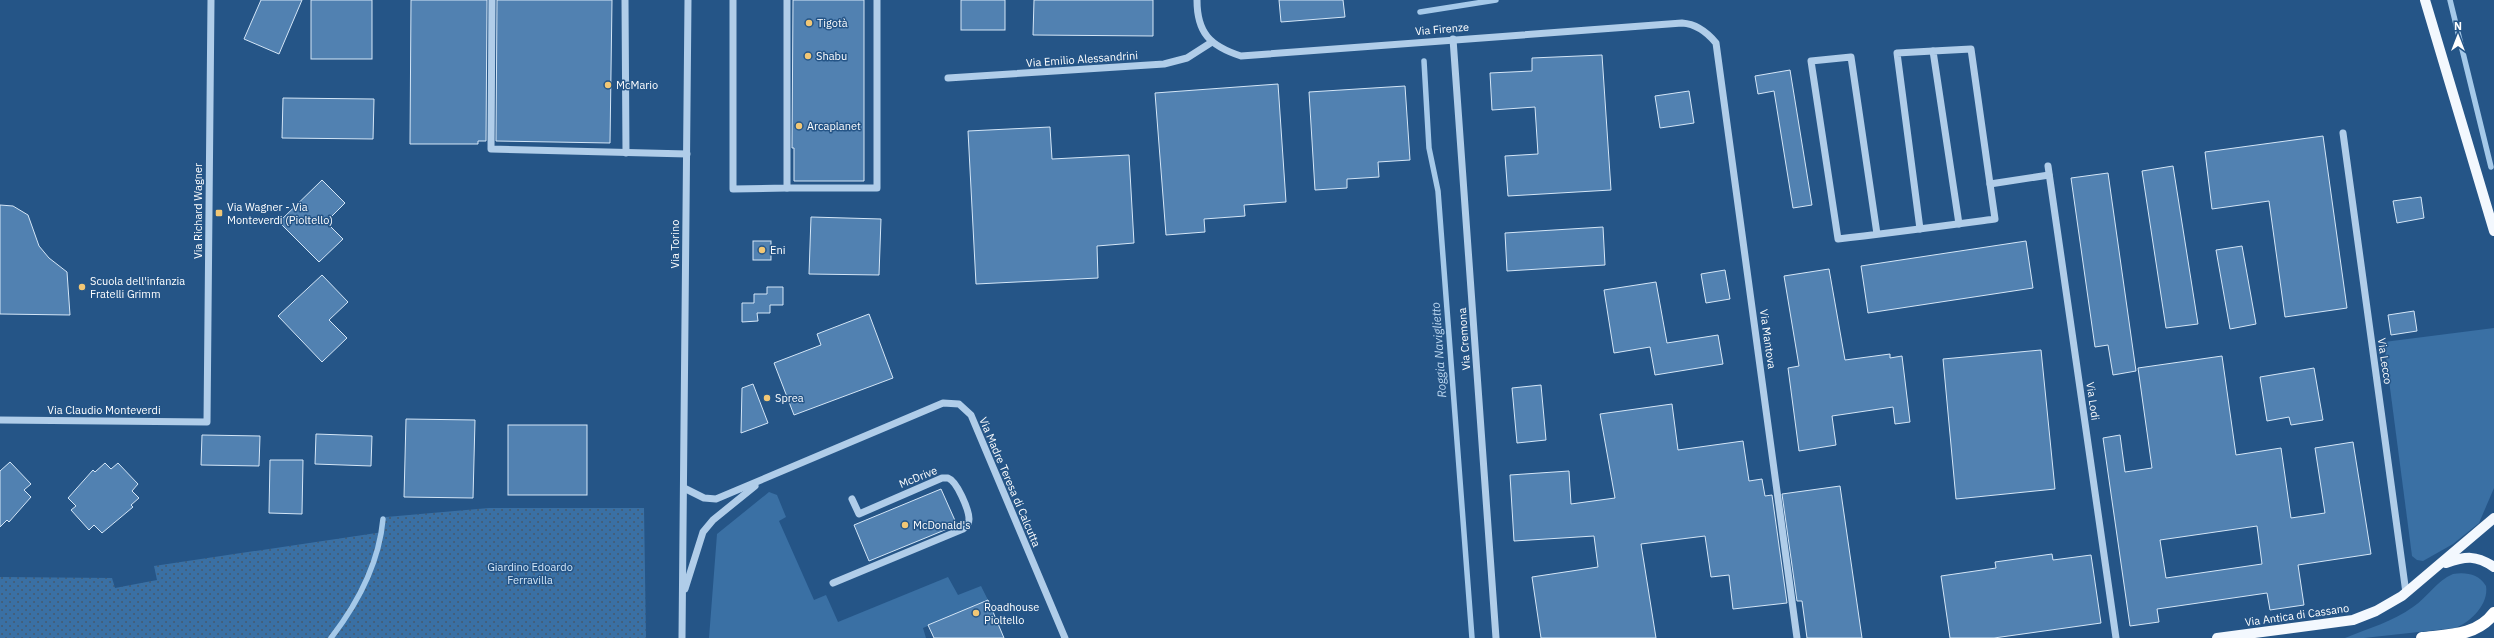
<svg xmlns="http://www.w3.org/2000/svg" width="2494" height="638" viewBox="0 0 2494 638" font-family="'IBM Plex Sans',sans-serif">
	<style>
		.green { fill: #3a70a4 }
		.park { fill: url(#park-dots) }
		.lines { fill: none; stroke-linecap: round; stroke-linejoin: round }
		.stream { stroke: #a5c9e9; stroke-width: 5.5 }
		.building { fill: #5181b1; stroke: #d4e6f7; fill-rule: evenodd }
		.minor { stroke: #b0cde9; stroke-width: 7 }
		.major { stroke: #f3f8fe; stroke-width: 10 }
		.highway { stroke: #fff; stroke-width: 12 }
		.poi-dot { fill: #f2c775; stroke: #255587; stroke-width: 1.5 }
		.labels { text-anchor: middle; stroke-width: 3; stroke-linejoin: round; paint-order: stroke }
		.poi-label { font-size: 11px; fill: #fff; stroke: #255587; text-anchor: start }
		.street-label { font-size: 11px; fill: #fff; stroke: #255587 }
		.park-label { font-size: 11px; fill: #d4e6f7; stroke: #255587 }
		.water-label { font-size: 12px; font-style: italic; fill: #bcd7f0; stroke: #255587 }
	</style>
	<defs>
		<pattern id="park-dots" width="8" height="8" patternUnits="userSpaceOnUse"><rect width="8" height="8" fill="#3a70a4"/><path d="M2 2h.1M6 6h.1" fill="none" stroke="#455a6f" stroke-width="1.8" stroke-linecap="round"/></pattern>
	</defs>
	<rect width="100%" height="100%" fill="#255587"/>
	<g class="green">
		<polygon points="2494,328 2494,488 2479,523 2453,544 2423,561 2417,560 2412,556 2384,342"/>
		<polygon points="769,492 777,495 786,517 779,521 814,600 826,595 838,622 948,577 958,595 981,586 988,600 923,628 926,638 709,638 717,534"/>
		<path d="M2453,574c13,-2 26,0 33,12 3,18 -15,36 -31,42l-91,10h-19c24,-10 47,-16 68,-31 15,-10 23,-26 40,-33z"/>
	</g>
	<polygon class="park" points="489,508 644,508 646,638 0,638 0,577 112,578 115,588 157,580 154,566 383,532 386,517"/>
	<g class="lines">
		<g class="stream">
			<polyline points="2450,0 2491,167"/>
			<polyline points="1420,12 1496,0"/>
			<polyline points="1424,61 1429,148 1438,191 1472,638"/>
			<path d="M331,638c27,-35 48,-75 52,-119"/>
		</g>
	</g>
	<g class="building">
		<polygon points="261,0 302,0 279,54 244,39"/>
		<rect x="311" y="0" width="61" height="59"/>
		<polygon points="411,0 487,0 486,141 478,141 478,144 410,144"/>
		<polygon points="497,0 612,0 610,143 496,141"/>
		<polygon points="793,0 864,0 864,181 794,181 794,148 792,148"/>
		<rect x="961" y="0" width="44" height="30"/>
		<polygon points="1034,0 1153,0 1153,36 1033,35"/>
		<polygon points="1279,0 1343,0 1345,17 1281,22"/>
		<polygon points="1602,55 1611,190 1508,196 1505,156 1538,154 1535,107 1492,110 1490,73 1532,71 1532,58"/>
		<polygon points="1790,70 1812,205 1793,208 1774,91 1758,94 1755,76"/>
		<polygon points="1278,84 1286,202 1244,205 1245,216 1204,219 1205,232 1166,235 1155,93"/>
		<polygon points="1405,86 1410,160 1378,162 1379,177 1347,179 1347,188 1315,190 1309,92"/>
		<polygon points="1689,91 1694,123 1660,128 1655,96"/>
		<polygon points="283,98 374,99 373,139 282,138"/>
		<polygon points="1050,127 1052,159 1129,155 1134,243 1097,246 1098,278 976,284 968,131"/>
		<polygon points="2323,136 2347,308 2285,317 2269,201 2212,209 2205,152"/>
		<polygon points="2173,166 2198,324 2166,328 2142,171"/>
		<polygon points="2108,173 2136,371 2113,375 2108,345 2095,347 2071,178"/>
		<polygon points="322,180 345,203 326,222 343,239 319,262 279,222"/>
		<polygon points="2421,197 2424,218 2397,223 2393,201"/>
		<polygon points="0,205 13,206 28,215 39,246 49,258 67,272 70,315 0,314"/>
		<polygon points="811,217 881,219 879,275 809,274"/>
		<polygon points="1603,227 1605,265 1507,271 1505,233"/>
		<rect x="753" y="241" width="18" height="19"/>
		<polygon points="2026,241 2033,288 1868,313 1861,266"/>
		<polygon points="2242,246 2256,324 2230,329 2216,250"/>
		<polygon points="1829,269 1845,360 1890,354 1890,358 1902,356 1910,422 1895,424 1893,407 1832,416 1836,445 1799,451 1788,368 1799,366 1784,276"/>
		<polygon points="1725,270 1730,299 1706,303 1701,274"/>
		<polygon points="322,275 348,302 329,320 347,338 322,362 278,316"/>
		<polygon points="1656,282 1667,343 1718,335 1723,364 1655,375 1650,347 1614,353 1604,290"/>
		<polygon points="767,287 783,287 783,305 770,305 770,313 757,313 758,321 742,322 742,303 754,303 754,294 767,294"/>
		<polygon points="2414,311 2417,331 2391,335 2388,315"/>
		<polygon points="869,314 893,378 794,415 774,363 821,345 817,334"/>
		<polygon points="2041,350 2055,489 1956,499 1943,359"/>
		<path d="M2222,356l14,99 45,-7 10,70 34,-5 -10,-65 38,-6 18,112 -73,11 6,40 -34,5 -3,-17 -110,16 2,13 -29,4 -27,-188 17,-3 5,37 27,-4 -14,-100zM2257,526l5,38 -96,14 -6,-38z"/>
		<polygon points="2314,368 2323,420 2291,425 2289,417 2267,421 2260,377"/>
		<polygon points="753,384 768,423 741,433 742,388"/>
		<polygon points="1541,385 1546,440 1517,443 1512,388"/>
		<polygon points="1672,404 1678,450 1743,441 1749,481 1762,479 1765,496 1772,495 1787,603 1733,609 1729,575 1711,577 1705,536 1641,544 1656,638 1541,638 1532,577 1598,567 1594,536 1514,541 1510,475 1569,471 1571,504 1615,498 1600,414"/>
		<polygon points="406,419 475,420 473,498 404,497"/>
		<rect x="508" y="425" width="79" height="70"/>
		<polygon points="316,434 372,436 371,466 315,464"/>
		<polygon points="202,435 260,436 259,466 201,465"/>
		<polygon points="270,460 303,460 302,514 269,513"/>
		<polygon points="10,462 31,484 24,490 31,497 9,522 7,520 0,527 0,471"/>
		<polygon points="105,463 111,469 118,463 138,484 132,491 139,498 131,505 133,507 102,533 94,525 89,530 71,510 76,506 68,498 93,470 95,472"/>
		<polygon points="1840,486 1862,638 1807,638 1802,601 1797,601 1782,494"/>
		<polygon points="941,489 957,525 869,561 854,525"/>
		<polygon points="2052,554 2053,560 2091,555 2101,623 1994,638 1950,638 1941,576 1996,568 1995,562"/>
		<polygon points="988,600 1004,638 934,638 928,625"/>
	</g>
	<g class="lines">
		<g class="minor">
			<polyline points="492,0 491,149 687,154"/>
			<polyline points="625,0 626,153"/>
			<polyline points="733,0 733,189 787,188 787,0"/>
			<path d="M1197,0c0,33 13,46 44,56l441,-33c15,1 25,9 34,20l81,595"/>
			<polyline points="1453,39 1496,638"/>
			<polyline points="948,78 1164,64 1187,58 1212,42"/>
			<polyline points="2343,133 2406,593"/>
			<polyline points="2048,166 2116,638"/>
			<polyline points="787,188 877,188 877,0"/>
			<polyline points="1959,224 1933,51 1971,49 1990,184"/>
			<polyline points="1920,229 1897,53 1933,51"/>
			<path d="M1877,234l-26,-177 -40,4 27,178c52,-6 104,-13 157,-20l-5,-35 59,-9"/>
			<polyline points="0,420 207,422 211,0"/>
			<polyline points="684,488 704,498 716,499 943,403 959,404 971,415 1065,638"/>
			<path d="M833,583l130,-54c3,-2 6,-5 6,-10 0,-9 -12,-38 -21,-41h-6l-83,36 -7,-15"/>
			<polyline points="685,589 703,532 713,520 755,486"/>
			<polyline points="682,638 688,0"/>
		</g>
		<g class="major">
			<polyline points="2425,0 2494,231"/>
			<path d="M2446,563c20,-7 30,-8 48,4"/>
			<polyline points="2217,638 2353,620 2376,611 2402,596 2494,518"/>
		</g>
		<path class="highway" d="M2422,638c26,-3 55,-2 72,-25"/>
	</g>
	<g class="poi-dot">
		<circle cx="809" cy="23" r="4"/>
		<circle cx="808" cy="56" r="4"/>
		<circle cx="608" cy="85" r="4"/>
		<circle cx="799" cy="126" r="4"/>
		<rect x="215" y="209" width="8" height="8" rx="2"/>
		<circle cx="762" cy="250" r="4"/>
		<circle cx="82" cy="287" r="4"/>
		<circle cx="767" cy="398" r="4"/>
		<circle cx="905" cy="525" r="4"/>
		<circle cx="976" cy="613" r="4"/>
	</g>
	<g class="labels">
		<g class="poi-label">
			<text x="817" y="27">Tigotà</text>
			<text x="816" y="60">Shabu</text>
			<text x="616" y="89">McMario</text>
			<text x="807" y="130">Arcaplanet</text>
			<text x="227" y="211">Via Wagner - Via<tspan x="227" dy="13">Monteverdi (Pioltello)</tspan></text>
			<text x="770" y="254">Eni</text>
			<text x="90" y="285">Scuola dell'infanzia<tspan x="90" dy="13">Fratelli Grimm</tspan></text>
			<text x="775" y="402">Sprea</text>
			<text x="913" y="529">McDonald's</text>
			<text x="984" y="611">Roadhouse<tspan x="984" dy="13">Pioltello</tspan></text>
		</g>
		<g class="street-label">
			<text transform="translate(1442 29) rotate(-5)" y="4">Via Firenze</text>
			<text transform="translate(1082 59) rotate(-4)" y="4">Via Emilio Alessandrini</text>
			<text transform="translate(198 211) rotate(-90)" y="4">Via Richard Wagner</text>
			<text transform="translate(675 244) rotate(-90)" y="4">Via Torino</text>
			<text transform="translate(1464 339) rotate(-94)" y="4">Via Cremona</text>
			<text transform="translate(1768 339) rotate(82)" y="4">Via Mantova</text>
			<text transform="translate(2385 361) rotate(82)" y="4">Via Lecco</text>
			<text transform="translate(2093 401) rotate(82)" y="4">Via Lodi</text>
			<text x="104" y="414">Via Claudio Monteverdi</text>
			<text transform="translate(918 477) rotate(-22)" y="4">McDrive</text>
			<text transform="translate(1010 482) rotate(67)" y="4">Via Madre Teresa di Calcutta</text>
			<text transform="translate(2297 615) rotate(-8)" y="4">Via Antica di Cassano</text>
		</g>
		<g class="park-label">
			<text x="530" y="571">Giardino Edoardo<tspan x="530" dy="13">Ferravilla</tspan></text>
		</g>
		<g class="water-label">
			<text transform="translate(1439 350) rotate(-94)" y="4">Roggia Naviglietto</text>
		</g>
	</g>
	<g transform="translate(2458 36)" stroke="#255587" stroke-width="3" paint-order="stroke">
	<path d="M0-3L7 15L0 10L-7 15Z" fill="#ffffff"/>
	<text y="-6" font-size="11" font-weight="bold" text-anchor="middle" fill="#ffffff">N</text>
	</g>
</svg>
